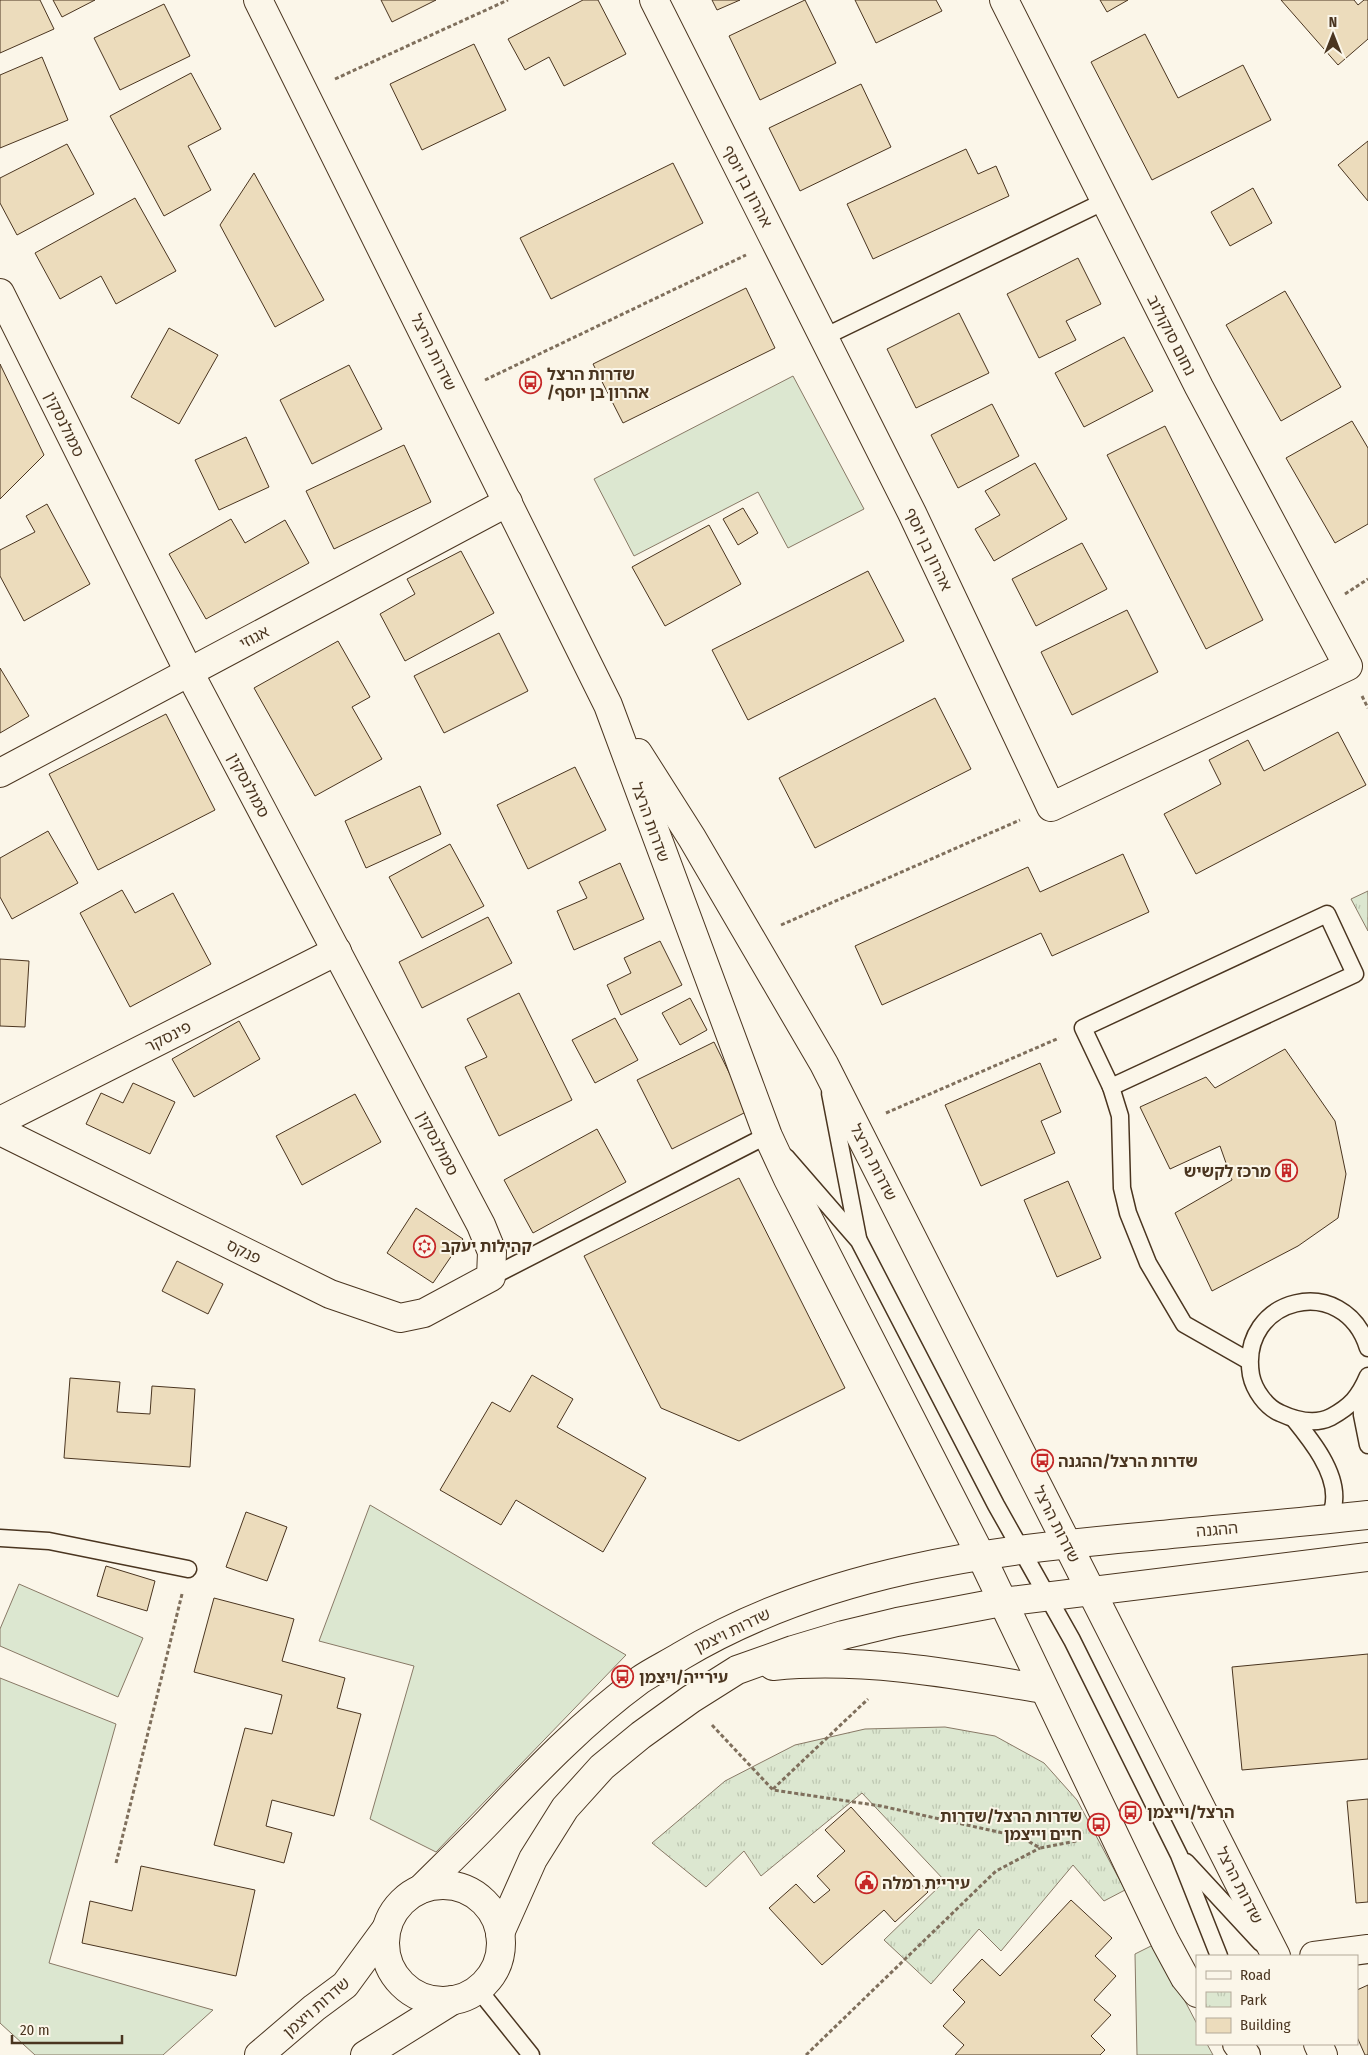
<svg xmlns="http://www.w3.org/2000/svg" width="1368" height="2055" viewBox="0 0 1368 2055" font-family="'Fira Sans Condensed','Noto Sans Hebrew',sans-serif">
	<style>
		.grass { fill: #dce7d0; stroke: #887966 }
		.park { fill: url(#park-tufts); stroke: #887966 }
		.building { fill: #ecdcbc; stroke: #4a3520 }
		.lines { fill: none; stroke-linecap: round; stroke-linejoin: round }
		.lane-casing { stroke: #4a3520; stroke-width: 19 }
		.street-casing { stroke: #4a3520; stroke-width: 30 }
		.secondary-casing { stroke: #4a3520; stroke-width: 30 }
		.path { stroke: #7f6f5c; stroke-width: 3; stroke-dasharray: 4 2.5; stroke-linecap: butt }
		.lane { stroke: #fbf6e9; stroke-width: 16 }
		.street { stroke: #fbf6e9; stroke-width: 28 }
		.secondary { stroke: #fbf6e9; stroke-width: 28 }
		.labels { text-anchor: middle; stroke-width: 4; stroke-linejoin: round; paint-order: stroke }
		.street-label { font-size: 16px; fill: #4a3520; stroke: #fbf6e9 }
		.poi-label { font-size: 16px; font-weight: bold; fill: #4a3520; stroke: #fbf6e9; text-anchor: start }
	</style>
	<defs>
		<pattern id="park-tufts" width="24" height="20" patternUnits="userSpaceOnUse" patternTransform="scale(1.25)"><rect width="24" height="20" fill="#dce7d0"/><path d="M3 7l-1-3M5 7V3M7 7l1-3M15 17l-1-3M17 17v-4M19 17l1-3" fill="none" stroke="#bec7b2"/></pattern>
	</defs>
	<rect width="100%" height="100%" fill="#fbf6e9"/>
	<g class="grass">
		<polygon points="793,376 864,509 788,548 758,492 634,556 594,479"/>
		<polygon points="370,1505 626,1655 436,1852 370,1819 414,1666 319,1641"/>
		<polygon points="19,1584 143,1638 118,1697 0,1646 0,1629"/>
		<polygon points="0,1678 116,1724 49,1963 213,2010 163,2055 35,2055 0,2023"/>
		<polygon points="1155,1944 1197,2024 1197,2044 1207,2044 1213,2055 1137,2055 1135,1954"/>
	</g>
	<g class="park">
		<polygon points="1368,891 1368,931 1351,899"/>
		<polygon points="945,1727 995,1736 1044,1763 1077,1800 1125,1890 1104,1901 1073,1865 1001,1951 979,1929 931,1984 884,1940 945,1881 862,1793 761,1876 744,1851 706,1887 652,1843 725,1781 795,1745 865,1729"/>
	</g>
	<g class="building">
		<polygon points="0,0 40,0 54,29 0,53"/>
		<polygon points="53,0 95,0 62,17"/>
		<polygon points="381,0 436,0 392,22"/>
		<polygon points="583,0 598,0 626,54 564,86 549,57 525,70 508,39"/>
		<polygon points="712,0 740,0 717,10"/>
		<polygon points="805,0 836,63 760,100 729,36"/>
		<polygon points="855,0 936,0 942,11 876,43"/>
		<polygon points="1100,0 1128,0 1107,12"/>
		<polygon points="1281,0 1354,0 1358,5 1364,0 1368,0 1368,39 1338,65"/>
		<polygon points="164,4 190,56 120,90 94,38"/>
		<polygon points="1145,34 1178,98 1243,65 1271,120 1152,180 1091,62"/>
		<polygon points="474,44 506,110 422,150 390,84"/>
		<polygon points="42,57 68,120 0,148 0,75"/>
		<polygon points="191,73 221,129 188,146 211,190 164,216 110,116"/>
		<polygon points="861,84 891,147 800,191 769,128"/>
		<polygon points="1368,141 1368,201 1338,165"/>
		<polygon points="67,144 94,194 17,235 0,203 0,178"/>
		<polygon points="966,149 978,174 996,166 1009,196 873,259 847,204"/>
		<polygon points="673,163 703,223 551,299 520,238"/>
		<polygon points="254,173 324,300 275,327 220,225"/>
		<polygon points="1253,188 1272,223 1230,246 1211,212"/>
		<polygon points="135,198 176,271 116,304 101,276 60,299 35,253"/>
		<polygon points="1078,258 1101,304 1066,321 1076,340 1039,358 1007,294"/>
		<polygon points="746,288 775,348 623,423 593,364"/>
		<polygon points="1285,291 1341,387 1281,421 1226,325"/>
		<polygon points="959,313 989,373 916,408 887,349"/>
		<polygon points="169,328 218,355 179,424 131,397"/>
		<polygon points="1124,337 1153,391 1084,427 1055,373"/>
		<polygon points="0,364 44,455 0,499"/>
		<polygon points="349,365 382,429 312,464 280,400"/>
		<polygon points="992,404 1019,456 958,488 931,435"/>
		<polygon points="1352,421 1368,448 1368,524 1335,543 1286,458"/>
		<polygon points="1165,426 1263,620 1206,649 1107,455"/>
		<polygon points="246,437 269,487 219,510 195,460"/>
		<polygon points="404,445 431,502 334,549 306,491"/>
		<polygon points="1035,463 1067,519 994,561 975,529 1000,515 985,491"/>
		<polygon points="47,504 90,584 24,621 0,576 0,550 35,532 26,516"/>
		<polygon points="743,508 758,533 738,545 723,519"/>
		<polygon points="231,519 245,543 285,520 309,563 206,619 169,554"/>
		<polygon points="709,525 741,584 665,626 632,567"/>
		<polygon points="1082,543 1107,589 1036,626 1012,579"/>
		<polygon points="461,551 494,613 405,661 380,614 415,594 407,579"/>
		<polygon points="868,571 904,641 748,720 712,650"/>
		<polygon points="1127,610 1158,672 1072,715 1041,652"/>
		<polygon points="499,633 528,691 444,733 414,676"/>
		<polygon points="338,641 370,697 352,707 382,759 315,796 254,688"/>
		<polygon points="0,668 29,716 0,733"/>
		<polygon points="935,698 971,769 815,848 779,778"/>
		<polygon points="166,714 215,810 98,870 49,774"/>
		<polygon points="1338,732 1366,785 1196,874 1164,814 1221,784 1209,760 1248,740 1264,771"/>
		<polygon points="575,767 606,830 528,869 497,805"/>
		<polygon points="420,786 441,834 366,868 345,821"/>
		<polygon points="48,831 78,883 12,919 0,897 0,858"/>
		<polygon points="450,844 484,906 422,938 389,877"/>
		<polygon points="1123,854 1149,912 1052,956 1041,933 882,1005 855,946 1028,867 1040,892"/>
		<polygon points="620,863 644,919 574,950 557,911 587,898 579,882"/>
		<polygon points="122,890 135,913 173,893 211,964 130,1007 80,913"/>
		<polygon points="488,917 512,963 422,1008 399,962"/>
		<polygon points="660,941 682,985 621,1015 607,985 631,973 624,958"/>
		<polygon points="0,959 29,961 25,1027 0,1026"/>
		<polygon points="519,993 572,1100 499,1136 465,1067 487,1057 467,1019"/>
		<polygon points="690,998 707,1030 680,1045 662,1013"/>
		<polygon points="615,1018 638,1060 595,1083 572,1040"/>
		<polygon points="239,1021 260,1059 194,1097 172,1059"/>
		<polygon points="714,1042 748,1111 672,1149 637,1080"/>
		<polygon points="1285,1049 1335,1121 1346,1174 1338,1218 1298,1246 1212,1291 1175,1213 1232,1180 1220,1146 1170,1169 1140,1107 1206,1077 1215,1088"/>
		<polygon points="1040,1063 1061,1112 1041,1121 1055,1153 981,1186 945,1105"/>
		<polygon points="133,1083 175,1102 150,1154 86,1124 101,1093 123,1103"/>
		<polygon points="355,1094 381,1142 302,1185 276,1136"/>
		<polygon points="597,1129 626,1182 533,1233 504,1180"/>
		<polygon points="739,1178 845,1388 739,1441 661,1408 584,1256"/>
		<polygon points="1068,1181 1101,1258 1057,1277 1024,1200"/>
		<polygon points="416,1208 463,1239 433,1283 387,1253"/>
		<polygon points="177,1261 223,1284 208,1314 162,1291"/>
		<polygon points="532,1375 573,1399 557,1427 646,1478 603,1552 516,1500 501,1525 440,1490 492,1402 510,1412"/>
		<polygon points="70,1378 120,1382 117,1412 150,1414 152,1386 195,1389 190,1467 64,1458"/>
		<polygon points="246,1512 287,1527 267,1581 226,1567"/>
		<polygon points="106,1566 155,1581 147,1611 97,1596"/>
		<polygon points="214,1598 294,1619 282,1661 345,1678 337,1708 361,1714 334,1816 272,1800 266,1826 292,1833 284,1863 214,1845 245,1728 272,1734 282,1695 194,1672"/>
		<polygon points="1368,1654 1368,1759 1242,1770 1232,1667"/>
		<polygon points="1368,1799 1368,1902 1356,1903 1347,1801"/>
		<polygon points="851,1807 928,1892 895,1922 884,1910 822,1965 769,1908 796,1884 814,1903 830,1890 817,1876 845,1851 825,1830"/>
		<polygon points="141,1866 255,1890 236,1976 82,1943 90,1901 132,1911"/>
		<polygon points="1071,1900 1112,1938 1095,1956 1116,1976 1094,2000 1111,2015 1091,2036 1105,2050 1100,2055 955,2055 964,2045 943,2026 965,2002 953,1990 982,1959 1000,1976"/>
		<polygon points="1368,1985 1368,2055 1365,2055 1357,2037 1357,1990"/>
	</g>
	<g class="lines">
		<defs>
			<g id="lane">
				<polyline points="824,337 1105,201"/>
				<polygon points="1327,914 1355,974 1111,1087 1083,1028"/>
				<polyline points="1111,1087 1120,1116 1122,1188 1128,1213 1148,1263 1184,1324 1249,1361"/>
				<polyline points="830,1093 858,1238"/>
				<polyline points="786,1157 859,1241 996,1505 1072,1640 1179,1855 1219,1956"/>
				<polyline points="491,1277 760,1139"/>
				<path d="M1368,1348c-24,-77 -130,-51 -117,27 3,15 15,32 29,38 15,7 35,12 51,4 20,-11 28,-20 37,-41"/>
				<polyline points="1361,1394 1362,1415 1368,1445"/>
				<path d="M1294,1419c17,21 43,53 40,82 0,6 -3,12 -5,18"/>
				<polyline points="0,1538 49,1541 188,1569"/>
				<polyline points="1186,1862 1261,1943"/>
				<polyline points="478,1989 531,2055"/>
			</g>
			<g id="street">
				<polyline points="654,0 912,513 1051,807 1348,666 1199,387 1004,0"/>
				<polyline points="0,293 189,672 481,1225 492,1252 491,1277 424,1313 400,1318 330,1294 0,1131"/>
				<polyline points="0,773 508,502"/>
				<polyline points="0,1121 337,951"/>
				<polyline points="1314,1956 1368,1949"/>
			</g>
			<g id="secondary">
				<polyline points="258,0 608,705 768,1136 788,1179 981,1556 1165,1941 1185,1978 1197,1993"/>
				<polyline points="638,753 692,838 824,1064 1276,1956"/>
				<path d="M773,1666c90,-9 182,8 270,23"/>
				<circle cx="443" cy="1943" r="58"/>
				<path d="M421,1889c23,-23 46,-45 68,-68 47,-50 95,-100 151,-141 13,-9 28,-16 41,-24 142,-85 309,-106 470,-120 72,-7 145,-13 217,-21"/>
				<polyline points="500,1933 533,1859 565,1808 602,1767 641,1735 691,1699 737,1670 793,1650 843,1635 897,1622 1002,1602 1368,1557"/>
				<polyline points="1237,2044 1246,2055"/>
				<polyline points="1318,2044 1323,2055"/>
				<polyline points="259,2055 314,2008 345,1985 386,1929"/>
				<polyline points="365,2055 453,2000"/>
			</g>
		</defs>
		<use href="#lane" class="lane-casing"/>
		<use href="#street" class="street-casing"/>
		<use href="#secondary" class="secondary-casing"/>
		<g class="path">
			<polyline points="335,79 508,0"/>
			<polyline points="485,380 746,255"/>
			<polyline points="1345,594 1368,579"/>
			<polyline points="1362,696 1368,708"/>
			<polyline points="781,925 1020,820"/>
			<polyline points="886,1113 1059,1038"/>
			<polyline points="712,1725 773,1790 881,1806 1021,1837 1040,1848 1082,1840"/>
			<polyline points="773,1789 868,1699"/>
			<polyline points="116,1863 182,1594"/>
			<polyline points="806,2055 996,1871 1040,1848"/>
		</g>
		<use href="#lane" class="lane"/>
		<use href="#street" class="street"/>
		<use href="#secondary" class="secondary"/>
	</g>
	<defs>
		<symbol id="bus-ring" viewBox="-11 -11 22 22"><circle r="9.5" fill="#fbf6e9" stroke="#c62828" stroke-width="1.5"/><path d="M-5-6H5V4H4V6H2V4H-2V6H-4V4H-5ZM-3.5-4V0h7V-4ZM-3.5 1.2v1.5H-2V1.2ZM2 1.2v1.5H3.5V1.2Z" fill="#c62828"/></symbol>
		<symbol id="building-ring" viewBox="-11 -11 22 22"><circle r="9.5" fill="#fbf6e9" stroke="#c62828" stroke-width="1.5"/><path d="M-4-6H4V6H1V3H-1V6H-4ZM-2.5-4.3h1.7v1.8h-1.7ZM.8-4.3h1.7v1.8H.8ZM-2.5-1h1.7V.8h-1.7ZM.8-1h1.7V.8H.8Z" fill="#c62828"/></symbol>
		<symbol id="synagogue-ring" viewBox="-11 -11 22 22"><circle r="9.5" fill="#fbf6e9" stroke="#c62828" stroke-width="1.5"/><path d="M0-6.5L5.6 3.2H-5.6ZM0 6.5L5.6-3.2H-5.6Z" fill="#c62828"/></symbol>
		<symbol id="civic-ring" viewBox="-11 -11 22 22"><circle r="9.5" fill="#fbf6e9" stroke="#c62828" stroke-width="1.5"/><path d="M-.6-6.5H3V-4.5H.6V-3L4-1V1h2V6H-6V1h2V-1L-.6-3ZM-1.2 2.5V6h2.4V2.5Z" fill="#c62828"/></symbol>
	</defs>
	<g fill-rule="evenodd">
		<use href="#bus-ring" x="518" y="370" width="25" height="25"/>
		<use href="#building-ring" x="1274" y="1158" width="25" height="25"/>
		<use href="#synagogue-ring" x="412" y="1234" width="25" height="25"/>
		<use href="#bus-ring" x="1030" y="1448" width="25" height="25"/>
		<use href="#bus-ring" x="610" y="1664" width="25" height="25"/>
		<use href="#bus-ring" x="1118" y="1800" width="25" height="25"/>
		<use href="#bus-ring" x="1086" y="1812" width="25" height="25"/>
		<use href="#civic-ring" x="854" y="1870" width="25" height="25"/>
	</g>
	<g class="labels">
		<g class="street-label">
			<text transform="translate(748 186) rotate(63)" y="6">אהרון בן יוסף</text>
			<text transform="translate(1172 335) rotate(63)" y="6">נחום סוקולוב</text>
			<text transform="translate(434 352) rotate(64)" y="6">שדרות הרצל</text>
			<text transform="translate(65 424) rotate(64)" y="6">סמולנסקין</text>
			<text transform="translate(929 549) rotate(65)" y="6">אהרון בן יוסף</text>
			<text transform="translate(254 637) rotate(-28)" y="6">אגוזי</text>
			<text transform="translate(249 785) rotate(62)" y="6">סמולנסקין</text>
			<text transform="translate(651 822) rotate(70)" y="6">שדרות הרצל</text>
			<text transform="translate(168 1036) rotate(-27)" y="6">פינסקר</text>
			<text transform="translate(438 1143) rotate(62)" y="6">סמולנסקין</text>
			<text transform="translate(874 1162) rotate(63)" y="6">שדרות הרצל</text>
			<text transform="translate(244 1251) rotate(26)" y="6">פנקס</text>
			<text transform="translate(1057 1524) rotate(63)" y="6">שדרות הרצל</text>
			<text transform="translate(1217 1529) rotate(-5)" y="6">ההגנה</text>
			<text transform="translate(732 1630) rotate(-26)" y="6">שדרות ויצמן</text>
			<text transform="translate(1240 1885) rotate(63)" y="6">שדרות הרצל</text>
			<text transform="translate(316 2007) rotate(-41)" y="6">שדרות ויצמן</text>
		</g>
		<g class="poi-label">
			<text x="547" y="380">שדרות הרצל<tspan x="547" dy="18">/אהרון בן יוסף</tspan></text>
			<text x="1271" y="1177" text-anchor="end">מרכז לקשיש</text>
			<text x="441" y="1252">קהילות יעקב</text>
			<text x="1058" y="1467">שדרות הרצל/ההגנה</text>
			<text x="639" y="1683">עירייה/ויצמן</text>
			<text x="1147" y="1818">הרצל/וייצמן</text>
			<text x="1082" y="1822" text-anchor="end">שדרות הרצל/שדרות<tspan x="1082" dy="18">חיים וייצמן</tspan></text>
			<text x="882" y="1889">עיריית רמלה</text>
		</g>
	</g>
	<rect x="1196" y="1955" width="162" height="90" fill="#fbf6e9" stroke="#b4a999"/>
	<rect x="1206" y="1971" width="25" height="8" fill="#fbf6e9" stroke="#b4a999"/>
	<text x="1240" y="1980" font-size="15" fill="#4a3520">Road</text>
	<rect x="1206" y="1992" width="25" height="15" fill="url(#park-tufts)" stroke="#b4a999"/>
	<text x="1240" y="2005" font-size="15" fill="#4a3520">Park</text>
	<rect x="1206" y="2018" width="25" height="15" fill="#ecdcbc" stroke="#b4a999"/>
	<text x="1240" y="2030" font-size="15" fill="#4a3520">Building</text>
	<g transform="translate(1333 35)" stroke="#fbf6e9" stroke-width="4" paint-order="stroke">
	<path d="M0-4L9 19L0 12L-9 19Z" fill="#4a3520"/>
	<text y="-8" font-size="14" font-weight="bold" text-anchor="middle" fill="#4a3520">N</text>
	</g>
	<path d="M12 2035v8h110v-8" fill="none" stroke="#4a3520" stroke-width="2.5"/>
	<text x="20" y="2035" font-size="15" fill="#4a3520" stroke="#fbf6e9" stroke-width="4" paint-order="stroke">20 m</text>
</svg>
